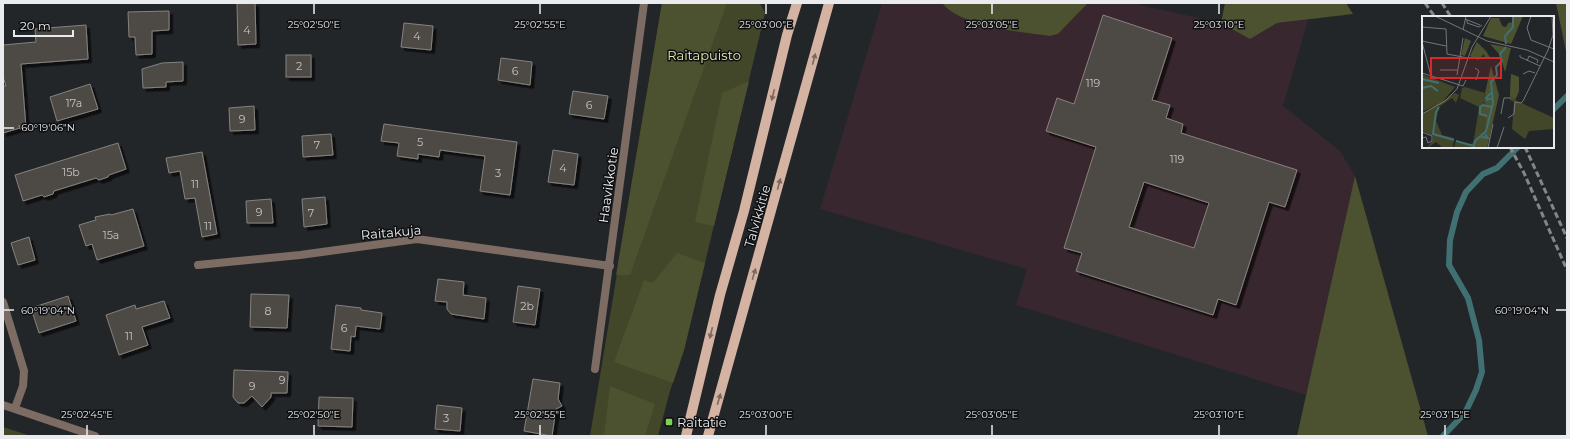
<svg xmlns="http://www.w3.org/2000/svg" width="1570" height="439" viewBox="0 0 1570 439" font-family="Montserrat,sans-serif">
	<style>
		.education { fill: #39272f }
		.green { fill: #43472a }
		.forest { fill: #4c512f }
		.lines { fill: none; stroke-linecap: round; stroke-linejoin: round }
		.stream { stroke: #407072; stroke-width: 6 }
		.building { fill: #4d4945; stroke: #86827e; fill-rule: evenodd; filter: url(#shadow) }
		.street { stroke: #7c6c64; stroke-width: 8 }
		.primary { stroke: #d4b3a3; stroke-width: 10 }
		.rail { stroke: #838689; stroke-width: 3; stroke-dasharray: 6 3; stroke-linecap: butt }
		.oneway { fill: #7b6961 }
		.ticks { fill: none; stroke: #eaebee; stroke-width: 1.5 }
		.poi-dot { fill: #7fd052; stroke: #0e0f10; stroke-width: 1.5 }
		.labels { text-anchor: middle; stroke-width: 3; stroke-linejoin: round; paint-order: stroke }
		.number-label { font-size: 11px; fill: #c3c2c4 }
		.park-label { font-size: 13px; fill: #e1ebac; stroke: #0e0f10 }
		.street-label { font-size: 13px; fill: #eaebee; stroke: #0e0f10 }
		.poi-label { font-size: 13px; fill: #eaebee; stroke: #0e0f10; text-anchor: start }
		.inset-river { fill: none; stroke: #407072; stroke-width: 2 }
		.inset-road { fill: none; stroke: #737578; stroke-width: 1 }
		.view { fill: #d62828; fill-opacity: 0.15; stroke: #d62828; stroke-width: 2 }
		.inset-edge { fill: none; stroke: #eaebee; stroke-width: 2 }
		.ticks-label { font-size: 10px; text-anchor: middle; fill: #eaebee; stroke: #0e0f10; stroke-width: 3; stroke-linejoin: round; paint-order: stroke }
	</style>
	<defs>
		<filter id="shadow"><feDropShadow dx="3.5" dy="3.5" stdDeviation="0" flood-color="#0009"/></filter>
	</defs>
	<rect width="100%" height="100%" fill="#232629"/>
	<polygon class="education" points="882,3 942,3 947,9 981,23 1050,36 1058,34 1088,3 1131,3 1221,23 1250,39 1277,23 1308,20 1283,106 1340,151 1355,176 1306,395 1016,305 1027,269 820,209"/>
	<g class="green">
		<polygon points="662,3 760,3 765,13 684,350 670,391 658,436 590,436"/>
		<polygon points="3,427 31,436 3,436"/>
	</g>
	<g class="forest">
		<polygon points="662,3 727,3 630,275 616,275"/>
		<path d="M942,3h146l-30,31 -8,2c-29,-4 -90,-10 -108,-33z"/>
		<polygon points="1225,3 1346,3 1353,14 1277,23 1250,39 1221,23"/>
		<polygon points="1556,3 1567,3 1567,56"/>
		<polygon points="749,81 714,226 695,222 722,93"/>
		<polygon points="1355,176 1428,436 1297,436"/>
		<polygon points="677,253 705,263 684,350 673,383 614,362 644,280 653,283"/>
		<polygon points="610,386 655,404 645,436 604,436"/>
	</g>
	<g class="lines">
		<g class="stream">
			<polyline points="1553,110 1567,96"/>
			<polyline points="1443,436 1465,413 1476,390 1482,372 1479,340 1468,298 1449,265 1450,240 1457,212 1466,192 1483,174 1497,168 1518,147"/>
		</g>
	</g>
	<g class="building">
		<polygon points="237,3 255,3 256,44 238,45"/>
		<polygon points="169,11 169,30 152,31 152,54 136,55 135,37 129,37 128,12"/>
		<path d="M1103,15l69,23 -20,62 18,5 -4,13 17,6 -2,9 116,37 -12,37 -16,-5 -33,103 -18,-6 -5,16 -137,-44 6,-18 -18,-5 32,-101 -50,-16 11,-33 17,6zM1144,182l65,21 -15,45 -65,-21z"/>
		<polygon points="404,23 433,26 431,50 401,47"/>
		<polygon points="86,25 88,59 21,64 26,128 20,129 19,125 20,128 3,133 3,86 6,86 3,77 3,45 36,42 35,29"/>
		<rect x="286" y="55" width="25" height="22"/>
		<polygon points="501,58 532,62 530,85 498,80"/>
		<polygon points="183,62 183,81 166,82 166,87 143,88 142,69 162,63"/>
		<polygon points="90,84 98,109 57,121 50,97"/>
		<polygon points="573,91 608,96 604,119 569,114"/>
		<polygon points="254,106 255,130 230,131 229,108"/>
		<polygon points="384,124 517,142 510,195 480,191 485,156 440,150 439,157 418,154 418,159 397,156 399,143 381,141"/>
		<polygon points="331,134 333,155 303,157 302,136"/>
		<polygon points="118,143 126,169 109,175 108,177 99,180 96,178 54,191 53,194 44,197 42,195 23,201 15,175"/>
		<polygon points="553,150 578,154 574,185 548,182"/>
		<polygon points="202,152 217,234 202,237 195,198 185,199 180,171 169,173 166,158"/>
		<polygon points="325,197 327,224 304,227 302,199"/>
		<polygon points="271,199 273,223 247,223 246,201"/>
		<polygon points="133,209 144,246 97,260 92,244 86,246 79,225 96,220 95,217 110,214 111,215"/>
		<polygon points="29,237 35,260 18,265 11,243"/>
		<polygon points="438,279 464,282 463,295 486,298 484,319 451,314 447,309 447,302 435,301"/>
		<polygon points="518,286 540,289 535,325 513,322"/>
		<polygon points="251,294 289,295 287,328 250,327"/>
		<polygon points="68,296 76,321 39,333 31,308"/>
		<polygon points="164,301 170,318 142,327 148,345 119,355 106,315 135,305 136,309"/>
		<polygon points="336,305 361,308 361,310 382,313 380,329 356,326 355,337 351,336 350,351 331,349"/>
		<polygon points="234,370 288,372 287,393 271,393 271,397 262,407 252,396 244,403 238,403 233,397"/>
		<polygon points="533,379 560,383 558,399 562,406 556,409 552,436 524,431"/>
		<polygon points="319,397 353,398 352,427 318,426"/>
		<polygon points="437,405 462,408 460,431 435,429"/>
	</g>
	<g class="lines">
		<g class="street">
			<polyline points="198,265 300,255 417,239 610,266"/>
			<polyline points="3,302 24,371 23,386 15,408"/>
			<polyline points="595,369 644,3"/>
			<polyline points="3,405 95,436"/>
		</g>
		<g class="primary">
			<polyline points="686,436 720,295 744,211 787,35 797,3"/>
			<polyline points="708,436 829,3"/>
		</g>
		<g class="rail">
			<polyline points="1425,3 1435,17"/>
			<polyline points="1442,3 1451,17"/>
			<polyline points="1510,147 1524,173 1567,270"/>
			<polyline points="1525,147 1567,238"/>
		</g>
	</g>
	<defs><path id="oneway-solid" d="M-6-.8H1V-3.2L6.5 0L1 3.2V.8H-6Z"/></defs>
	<g class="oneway">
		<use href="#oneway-solid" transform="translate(814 59) rotate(-75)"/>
		<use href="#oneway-solid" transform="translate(773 95) rotate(104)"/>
		<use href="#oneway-solid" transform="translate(779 184) rotate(-75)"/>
		<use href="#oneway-solid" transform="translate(754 274) rotate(-74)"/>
		<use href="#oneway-solid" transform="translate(711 333) rotate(104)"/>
		<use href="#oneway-solid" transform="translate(719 399) rotate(-74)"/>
	</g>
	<path class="ticks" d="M314,4v10M540,4v10M766,4v10M992,4v10M1219,4v10M4,128h10M4,310h10M1556,310h10M87,425v10M314,425v10M540,425v10M766,425v10M992,425v10M1219,425v10M1445,425v10"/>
	<rect class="poi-dot" x="665" y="418" width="8" height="8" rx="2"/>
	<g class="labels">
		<g class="number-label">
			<text x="247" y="34">4</text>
			<text x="417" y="40">4</text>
			<text x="299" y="70">2</text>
			<text x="515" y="75">6</text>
			<text x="1093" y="87">119</text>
			<text x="74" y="107">17a</text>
			<text x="589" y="109">6</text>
			<text x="242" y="123">9</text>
			<text x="420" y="146">5</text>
			<text x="317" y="149">7</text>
			<text x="1177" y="163">119</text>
			<text x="563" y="172">4</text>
			<text x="71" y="176">15b</text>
			<text x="498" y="177">3</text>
			<text x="195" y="188">11</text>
			<text x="259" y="216">9</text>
			<text x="311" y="217">7</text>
			<text x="208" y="230">11</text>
			<text x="111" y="239">15a</text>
			<text x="527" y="310">2b</text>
			<text x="268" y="315">8</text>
			<text x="344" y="332">6</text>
			<text x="129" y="340">11</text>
			<text x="282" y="384">9</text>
			<text x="252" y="390">9</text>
			<text x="446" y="422">3</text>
		</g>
		<g class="park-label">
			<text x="704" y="60">Raitapuisto</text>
		</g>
		<g class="street-label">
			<text transform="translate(608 185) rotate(-82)" y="5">Haavikkotie</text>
			<text transform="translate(757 216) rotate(-74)" y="5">Talvikkitie</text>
			<text transform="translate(391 232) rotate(-5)" y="5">Raitakuja</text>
		</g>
		<g class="poi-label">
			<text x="677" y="427">Raitatie</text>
		</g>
	</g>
	<g transform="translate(1422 16)">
		<rect width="132" height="132" fill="#232629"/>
		<path d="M0,58l33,13 -13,15 -20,10zM89,58l8,3v14l-4,9 39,18v11l-25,2 -4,8 -13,-10 2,-27 -4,-2zM43,71l20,6 2,6h3v2l-8,1 5,2 -5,12 4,2v11l-16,19h-16l2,-8 12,5 5,-2 2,-10 4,-26 -19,-9 2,-10zM33,77l4,2 -3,8 -4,-5 -13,9 -3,14 6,14 12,3 -1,10h-10l-7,-6 -9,6 6,-8v-4l-10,-5 -1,-17z" fill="#43472a"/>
		<path d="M91,0h10l-12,28 -28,-8 8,-18h8l3,8 4,1 2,-4 5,-1zM43,22l6,3 -6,15 -4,-1zM55,26l9,9 5,8h-6l-1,-5 -6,6 -8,-4zM68,28l21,4 -6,24 -5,-17zM69,50l8,29 -12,53h-17l16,-19v-11l-6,-3v-7l3,-4 4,1 -4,-4h7l-3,-2 -2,-6zM89,58l8,3v14l-4,9 -5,-4z" fill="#4c512f"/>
		<path class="inset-river" d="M84,28l-1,-8 8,-9v-11M0,63l17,4M0,72l9,-2 7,5M69,77l-5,5 1,2 5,-2M17,91l-3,5 -3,22 21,6M65,100l-7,-2v-7l3,-2 8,2M59,121l7,1 -3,-4M34,125l18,5M51,132l2,-7 11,-10 7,-28 -2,-21 6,-7 -1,-8 6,-6 -2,-7 6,-7"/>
		<path class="inset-road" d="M13,0l52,25 40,9 27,12M109,0l-4,12 4,12 23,9M43,3l15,6M45,4v3l12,4 3,-2M0,11l24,2 1,25 21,4M41,14l3,-14M0,25l24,5M0,26l9,34M98,39v2l20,9M105,45l2,-5 9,4 -1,3M53,52l4,3 -3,9M18,54h18M0,57l41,13 3,-6M101,58l6,-3 6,2M35,59l6,-37M0,98l23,-13 12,-12 15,-42 19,-31M79,98l3,-16h7M86,102l6,-4 1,-12 6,1 2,-2 25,-51 5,-15 -1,-19M0,116l10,4v5l-4,2 -2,-6 -4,1M66,132l5,-24M75,132l7,-21"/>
		<path class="view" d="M9,42h70v20h-70z"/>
		<rect width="132" height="132" class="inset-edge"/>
	</g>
	<g class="ticks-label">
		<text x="314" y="28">25°02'50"E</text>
		<text x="540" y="28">25°02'55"E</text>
		<text x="766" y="28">25°03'00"E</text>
		<text x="992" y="28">25°03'05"E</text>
		<text x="1219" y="28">25°03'10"E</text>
		<text x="48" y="131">60°19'06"N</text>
		<text x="48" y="314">60°19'04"N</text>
		<text x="1522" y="314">60°19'04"N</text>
		<text x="87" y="418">25°02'45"E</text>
		<text x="314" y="418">25°02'50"E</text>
		<text x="540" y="418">25°02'55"E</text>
		<text x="766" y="418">25°03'00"E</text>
		<text x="992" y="418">25°03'05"E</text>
		<text x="1219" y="418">25°03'10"E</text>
		<text x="1445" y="418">25°03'15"E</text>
	</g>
	<rect width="1570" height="439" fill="none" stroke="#eaebee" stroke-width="8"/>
	<path d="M14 30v6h59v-6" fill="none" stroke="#eaebee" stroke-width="2"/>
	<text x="20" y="30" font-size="12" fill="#eaebee" stroke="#0e0f10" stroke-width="3" paint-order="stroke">20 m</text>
</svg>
